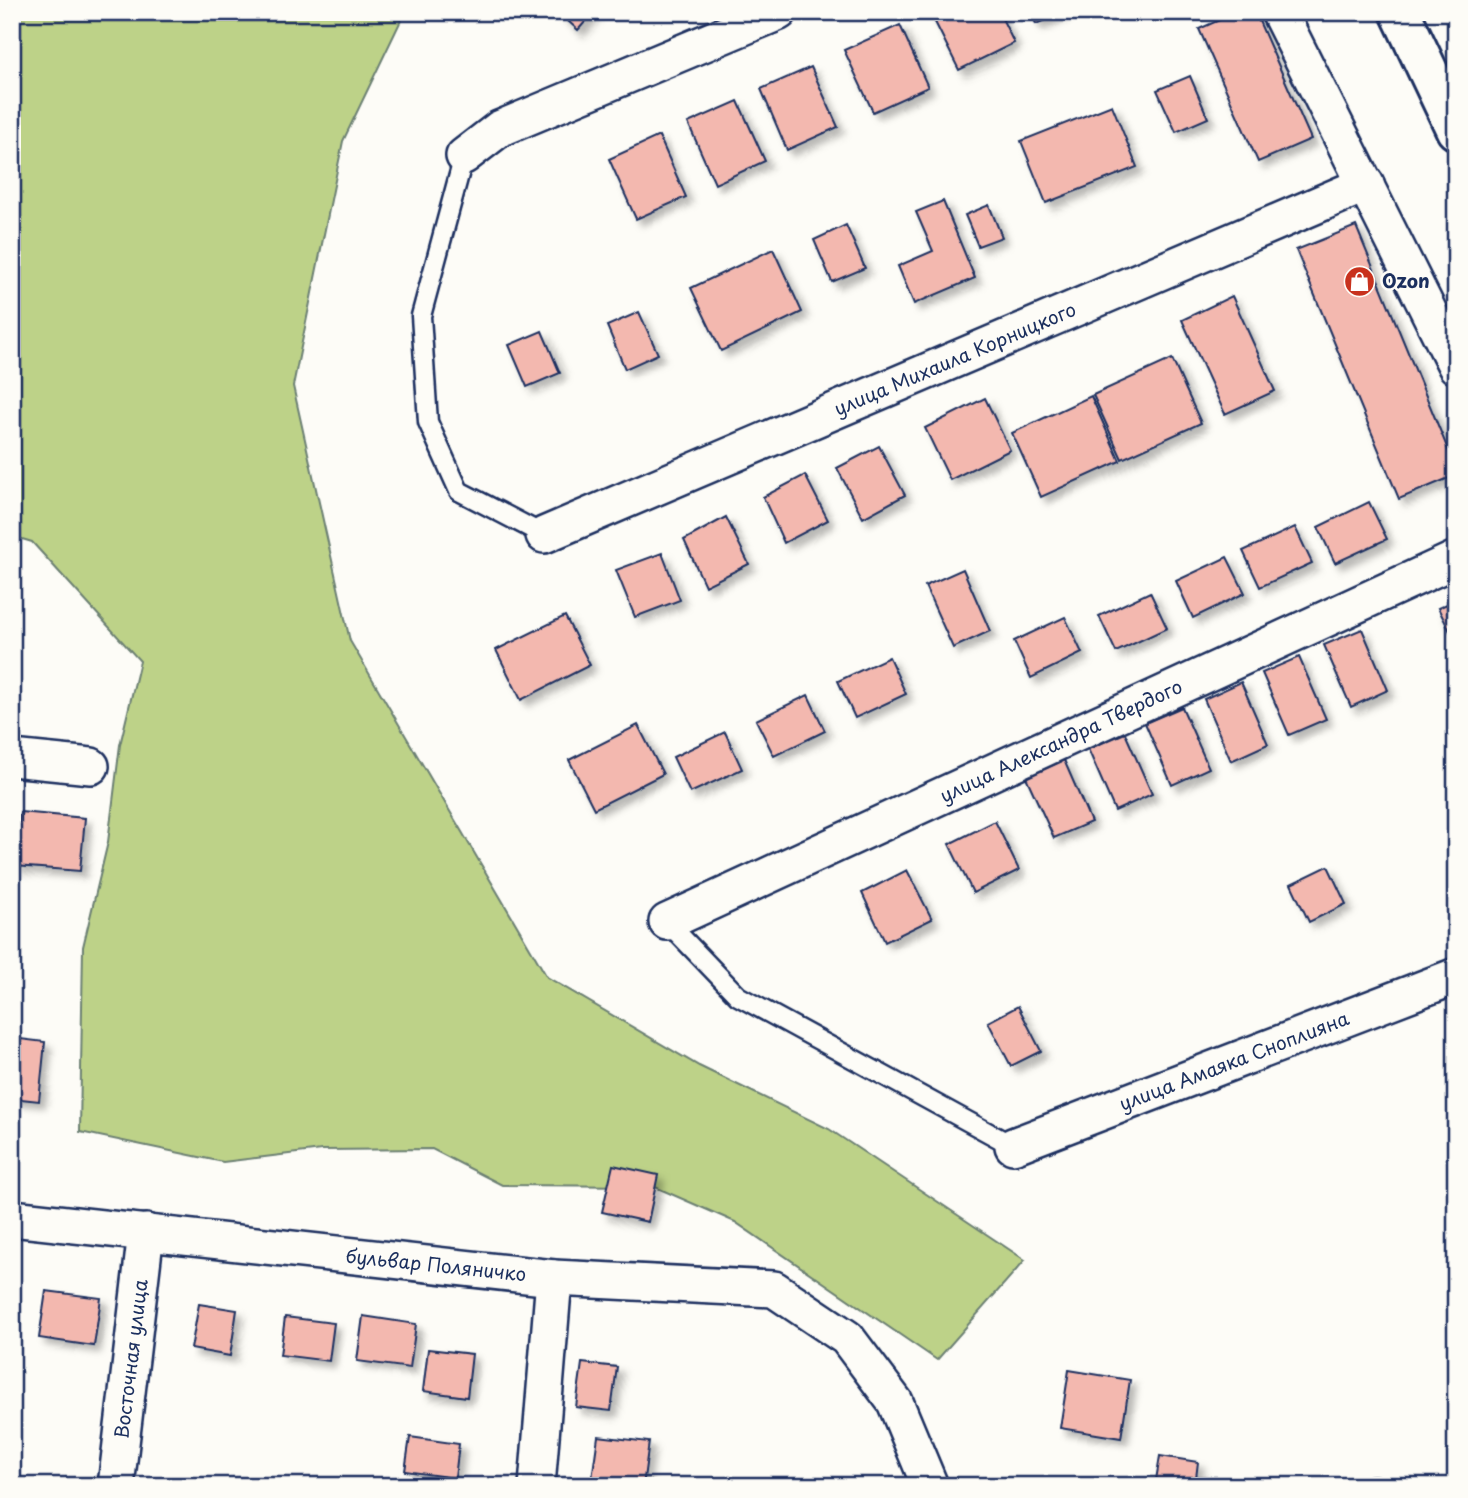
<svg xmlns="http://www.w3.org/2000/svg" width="1468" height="1498" viewBox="0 0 1468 1498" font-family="'Playpen Sans',sans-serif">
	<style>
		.green { fill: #bdd288; stroke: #6c8073; stroke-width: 2 }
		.building { fill: #f3b8af; stroke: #1b2f5e; stroke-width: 2; filter: url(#shadow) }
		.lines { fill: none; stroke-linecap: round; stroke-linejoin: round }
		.lane-casing { stroke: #1b2f5e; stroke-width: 23 }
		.street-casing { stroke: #1b2f5e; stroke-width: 40 }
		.secondary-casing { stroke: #1b2f5e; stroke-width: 44 }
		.lane { stroke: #fdfcf7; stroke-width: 18 }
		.street { stroke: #fdfcf7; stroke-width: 35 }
		.secondary { stroke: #fdfcf7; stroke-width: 38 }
		.labels { text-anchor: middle; stroke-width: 5; stroke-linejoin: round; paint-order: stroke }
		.poi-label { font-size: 19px; font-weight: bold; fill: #1b2f5e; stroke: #fdfcf7; text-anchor: start }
		.street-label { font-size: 19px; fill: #1b2f5e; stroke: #fdfcf7 }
	</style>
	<defs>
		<filter id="shadow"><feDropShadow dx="6" dy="6" stdDeviation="3.5" flood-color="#0004"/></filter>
	</defs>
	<rect width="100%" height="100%" fill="#fdfcf7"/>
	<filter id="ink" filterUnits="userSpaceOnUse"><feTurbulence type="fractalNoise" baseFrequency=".0143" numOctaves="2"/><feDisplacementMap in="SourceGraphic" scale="14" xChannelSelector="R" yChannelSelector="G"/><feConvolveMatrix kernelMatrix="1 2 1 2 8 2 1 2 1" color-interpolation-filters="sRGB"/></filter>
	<g filter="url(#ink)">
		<polygon class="green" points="12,12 405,12 343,141 293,386 350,641 547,977 699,1066 829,1129 1025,1260 937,1360 735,1222 653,1186 502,1185 432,1149 322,1150 223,1162 80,1132 83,947 108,842 120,745 140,661 32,542 12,536"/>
		<g class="building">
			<polygon points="558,12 594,12 578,30"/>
			<polygon points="934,12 999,12 1014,43 959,70 931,14"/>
			<polygon points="1031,12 1064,12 1036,24"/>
			<polygon points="1237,12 1255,12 1311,139 1258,162 1199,29"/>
			<polygon points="900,25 928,87 873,112 844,50"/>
			<polygon points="811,67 838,127 787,150 761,89"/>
			<polygon points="1190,76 1208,118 1176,132 1157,90"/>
			<polygon points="738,101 765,161 715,184 688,123"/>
			<polygon points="1112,105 1137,167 1046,203 1021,141"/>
			<polygon points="659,136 686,197 636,219 609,159"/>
			<polygon points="943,201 975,278 914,304 898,266 933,251 916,212"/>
			<polygon points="989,205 1002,237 978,246 965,215"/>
			<polygon points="846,225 865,268 832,282 814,240"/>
			<polygon points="1356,226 1456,469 1456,475 1399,499 1296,250"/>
			<polygon points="773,249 802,312 721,351 691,288"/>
			<polygon points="1232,296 1275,391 1225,414 1182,320"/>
			<polygon points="639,312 658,354 625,369 607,326"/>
			<polygon points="542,331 560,373 527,387 509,345"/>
			<polygon points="1172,359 1201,423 1122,459 1093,395"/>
			<polygon points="1091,396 1120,461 1041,497 1012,433"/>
			<polygon points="985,398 1010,450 950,480 925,428"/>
			<polygon points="879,446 905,495 863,518 837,468"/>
			<polygon points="805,475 828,520 784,543 763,497"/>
			<polygon points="1369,502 1387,539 1335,563 1318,527"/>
			<polygon points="726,517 749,564 705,586 684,540"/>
			<polygon points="1295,527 1312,563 1260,587 1243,551"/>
			<polygon points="662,553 680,600 635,617 616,570"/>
			<polygon points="1227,557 1245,593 1193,618 1176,581"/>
			<polygon points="963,569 990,631 953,648 925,586"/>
			<polygon points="1150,592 1167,628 1116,652 1099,616"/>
			<polygon points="1456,600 1456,643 1438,608"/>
			<polygon points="565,616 590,665 521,700 496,650"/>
			<polygon points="1065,617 1082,653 1031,678 1014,641"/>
			<polygon points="1362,629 1388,690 1351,707 1324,645"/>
			<polygon points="889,657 906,694 855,718 838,681"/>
			<polygon points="1299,657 1326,719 1289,735 1262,673"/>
			<polygon points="1241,682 1268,744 1231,761 1204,699"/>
			<polygon points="808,695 825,731 774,756 756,720"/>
			<polygon points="1182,707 1209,768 1172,785 1145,723"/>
			<polygon points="638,725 663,774 594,809 569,760"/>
			<polygon points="725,732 742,769 690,793 673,757"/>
			<polygon points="1125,733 1152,794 1115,811 1088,749"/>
			<polygon points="1064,760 1091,822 1054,838 1026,777"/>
			<polygon points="20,812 85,818 80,871 15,866"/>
			<polygon points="995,821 1019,870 973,893 949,844"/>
			<polygon points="1328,866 1346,904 1309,922 1291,884"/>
			<polygon points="907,870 932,919 885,942 862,893"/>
			<polygon points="1018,1006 1041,1051 1011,1066 988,1022"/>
			<polygon points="12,1038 45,1042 39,1101 12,1098"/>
			<polygon points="613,1165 658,1175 648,1222 602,1212"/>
			<polygon points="46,1291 101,1298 94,1346 39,1338"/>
			<polygon points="199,1304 237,1310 230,1356 191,1349"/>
			<polygon points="363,1316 416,1324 410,1368 357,1361"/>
			<polygon points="285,1317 334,1323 329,1361 280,1355"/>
			<polygon points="428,1349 472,1354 467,1397 423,1391"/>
			<polygon points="582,1363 617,1367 611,1411 576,1407"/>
			<polygon points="1069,1370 1130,1380 1121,1438 1060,1428"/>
			<polygon points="598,1436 649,1442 643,1486 591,1486"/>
			<polygon points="410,1437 459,1444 455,1478 405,1471"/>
			<polygon points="1160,1456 1198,1462 1195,1486 1155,1486"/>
		</g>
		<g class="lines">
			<defs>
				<g id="lane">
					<polyline points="464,156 421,316 428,422 459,491 544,535"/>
					<polyline points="667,922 738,996 1013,1146"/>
					<polyline points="1372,1486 1375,1486"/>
				</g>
				<g id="street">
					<polyline points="1279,12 1456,366"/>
					<polyline points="464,156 499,129 779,12"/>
					<polyline points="544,535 1366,184"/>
					<polyline points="12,758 91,766"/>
					<polyline points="667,922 1456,559"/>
					<polyline points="1013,1146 1456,976"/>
					<polyline points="12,1218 554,1278 774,1289 847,1338 895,1402 930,1486"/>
					<polyline points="116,1486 146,1232"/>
					<polyline points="537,1486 554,1278"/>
				</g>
				<polyline id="secondary" points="1400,12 1456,130"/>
			</defs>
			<use href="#lane" class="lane-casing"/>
			<use href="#street" class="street-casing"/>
			<use href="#secondary" class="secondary-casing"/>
			<use href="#lane" class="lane"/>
			<use href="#street" class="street"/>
			<use href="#secondary" class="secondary"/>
		</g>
	</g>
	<defs>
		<symbol id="shop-disc" viewBox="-11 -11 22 22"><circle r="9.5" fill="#c8321e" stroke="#fdfcf7"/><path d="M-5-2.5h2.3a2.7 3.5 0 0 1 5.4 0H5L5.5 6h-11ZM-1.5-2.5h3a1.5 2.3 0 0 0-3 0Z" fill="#fff"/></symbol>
	</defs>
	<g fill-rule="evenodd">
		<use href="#shop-disc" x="1342" y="264" width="35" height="35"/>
	</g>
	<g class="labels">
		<g class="poi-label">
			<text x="1382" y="288">Ozon</text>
		</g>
		<g class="street-label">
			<text transform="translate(955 359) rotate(-23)" y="7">улица Михаила Корницкого</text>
			<text transform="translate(1061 741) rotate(-25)" y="7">улица Александра Твердого</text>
			<text transform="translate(1234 1061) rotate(-21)" y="7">улица Амаяка Сноплияна</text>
			<text transform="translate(436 1265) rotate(6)" y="7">бульвар Поляничко</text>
			<text transform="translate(131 1359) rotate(-83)" y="7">Восточная улица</text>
		</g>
	</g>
	<rect width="1468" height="1498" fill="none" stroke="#fdfcf7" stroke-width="42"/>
	<rect x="21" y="21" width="1426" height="1456" fill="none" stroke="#1b2f5e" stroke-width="2.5" filter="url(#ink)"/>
</svg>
